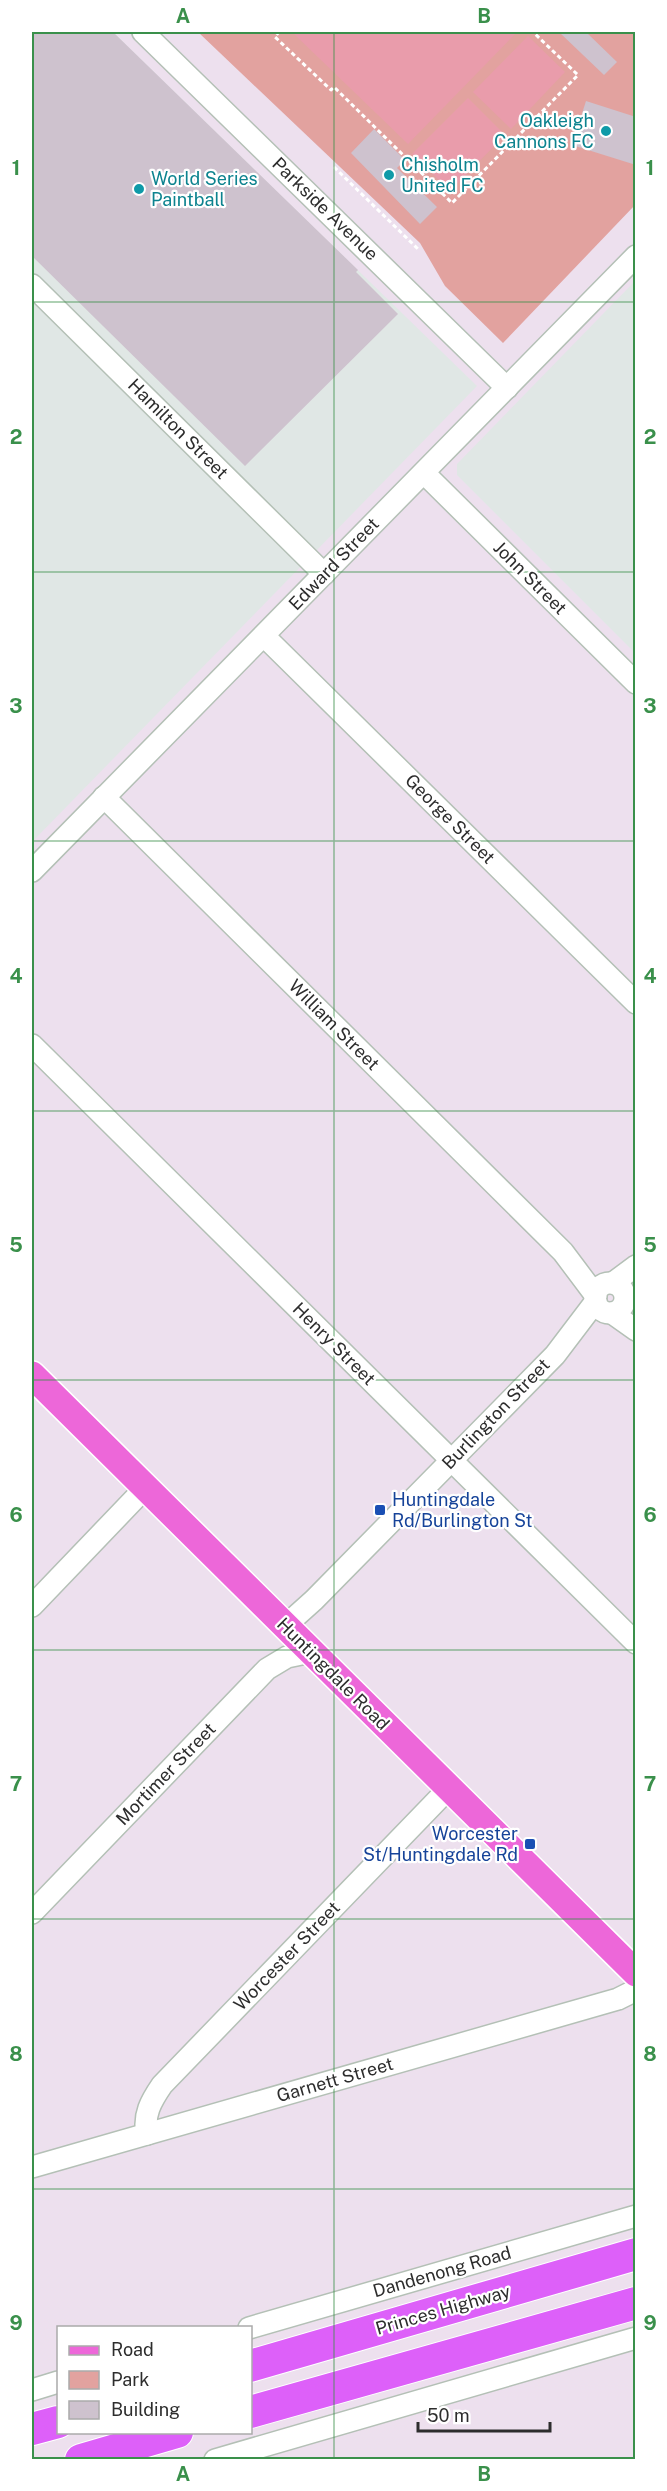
<svg xmlns="http://www.w3.org/2000/svg" width="667" height="2491" viewBox="0 0 667 2491" font-family="'Public Sans',sans-serif">
	<style>
		.industrial { fill: #e0e7e5 }
		.green { fill: #e2a29f }
		.pitch { fill: #e99cab }
		.building { fill: #cec2ce }
		.lines { fill: none; stroke-linecap: round; stroke-linejoin: round }
		.minor-casing { stroke: #b4c0b6; stroke-width: 24 }
		.major-casing { stroke: #fff; stroke-width: 30 }
		.highway-casing { stroke: #fff; stroke-width: 34 }
		.path { stroke: #fff; stroke-width: 3; stroke-dasharray: 4.5 3; stroke-linecap: butt }
		.minor { stroke: #fff; stroke-width: 21 }
		.major { stroke: #ed67d9; stroke-width: 27 }
		.highway { stroke: #dd60f9; stroke-width: 32 }
		.grid { fill: none; stroke: #3a904b; stroke-width: 1.5; stroke-opacity: 0.55 }
		.culture-dot { fill: #0f9aa8; stroke: #fff; stroke-width: 2 }
		.transit-dot { fill: #1a4fb4; stroke: #fff; stroke-width: 2 }
		.labels { text-anchor: middle; stroke-width: 4.5; stroke-linejoin: round; paint-order: stroke }
		.culture-label { font-size: 18px; fill: #0d838f; stroke: #fff; text-anchor: start }
		.street-label { font-size: 18px; fill: #2d2d2d; stroke: #fff }
		.transit-label { font-size: 18px; fill: #164399; stroke: #fff; text-anchor: start }
		.neatline { fill: none; stroke: #3a904b; stroke-width: 2 }
		.grid-label { font-size: 20px; text-anchor: middle; font-weight: bold; fill: #3a904b }
	</style>
	<rect width="100%" height="100%" fill="#ede0ee"/>
	<g class="industrial">
		<polygon points="32,32 113,32 477,386 32,842"/>
		<polygon points="635,281 635,653 457,475 457,464"/>
	</g>
	<polygon class="green" points="198,32 635,32 635,205 503,343 445,286 420,243"/>
	<g class="pitch">
		<polygon points="292,32 517,32 408,144"/>
		<polygon points="528,36 565,72 511,129 473,92"/>
		<polygon points="468,98 505,135 450,191 412,154"/>
	</g>
	<g class="building">
		<polygon points="32,32 113,32 358,270 356,272 398,314 245,466 32,256"/>
		<polygon points="559,32 586,32 617,62 604,75"/>
		<polygon points="586,101 636,117 636,165 572,145"/>
		<polygon points="374,129 405,160 397,168 437,207 420,224 351,153"/>
	</g>
	<g class="lines">
		<defs>
			<g id="minor">
				<polyline points="143,32 507,388"/>
				<polyline points="32,285 324,574"/>
				<polyline points="424,473 636,683"/>
				<polyline points="264,636 636,1003"/>
				<polyline points="104,797 563,1252 596,1296"/>
				<polyline points="32,871 636,256"/>
				<polyline points="32,1045 636,1643"/>
				<polyline points="613,1283 636,1266"/>
				<circle cx="610" cy="1298" r="15"/>
				<polyline points="612,1313 636,1330"/>
				<polyline points="32,1606 145,1488"/>
				<polyline points="285,1626 314,1600 555,1355 596,1301"/>
				<polyline points="32,1913 267,1669 287,1657 311,1652"/>
				<path d="M147,2134c-4,-19 4,-33 15,-49l287,-297"/>
				<polyline points="32,2167 618,1999 636,1990"/>
				<polyline points="249,2328 636,2216"/>
				<polyline points="32,2390 58,2382"/>
				<polyline points="215,2460 636,2338"/>
			</g>
			<polyline id="major" points="32,1375 636,1973"/>
			<g id="highway">
				<polyline points="250,2366 636,2254"/>
				<polyline points="250,2412 636,2303"/>
				<polyline points="32,2429 58,2422"/>
				<polyline points="81,2460 177,2432"/>
			</g>
		</defs>
		<use href="#minor" class="minor-casing"/>
		<use href="#major" class="major-casing"/>
		<use href="#highway" class="highway-casing"/>
		<g class="path">
			<polyline points="276,32 278,33 275,37 331,90 334,87 452,203 578,75 533,32"/>
			<polyline points="334,167 418,249"/>
		</g>
		<use href="#minor" class="minor"/>
		<use href="#major" class="major"/>
		<use href="#highway" class="highway"/>
	</g>
	<path class="grid" d="M334,32v2428M32,302h604M32,572h604M32,841h604M32,1111h604M32,1380h604M32,1650h604M32,1919h604M32,2189h604"/>
	<g class="culture-dot">
		<circle cx="606" cy="131" r="6"/>
		<circle cx="389" cy="175" r="6"/>
		<circle cx="139" cy="189" r="6"/>
	</g>
	<g class="transit-dot">
		<rect x="374" y="1504" width="12" height="12" rx="3"/>
		<rect x="524" y="1838" width="12" height="12" rx="3"/>
	</g>
	<g class="labels">
		<g class="culture-label">
			<text x="594" y="127" text-anchor="end">Oakleigh<tspan x="594" dy="21">Cannons FC</tspan></text>
			<text x="401" y="171">Chisholm<tspan x="401" dy="21">United FC</tspan></text>
			<text x="151" y="185">World Series<tspan x="151" dy="21">Paintball</tspan></text>
		</g>
		<g class="street-label">
			<text transform="translate(325 209) rotate(44)" y="6">Parkside Avenue</text>
			<text transform="translate(178 429) rotate(45)" y="6">Hamilton Street</text>
			<text transform="translate(334 564) rotate(-46)" y="6">Edward Street</text>
			<text transform="translate(530 578) rotate(45)" y="6">John Street</text>
			<text transform="translate(450 819) rotate(45)" y="6">George Street</text>
			<text transform="translate(334 1025) rotate(45)" y="6">William Street</text>
			<text transform="translate(334 1344) rotate(45)" y="6">Henry Street</text>
			<text transform="translate(496 1414) rotate(-46)" y="6">Burlington Street</text>
			<text transform="translate(333 1674) rotate(45)" y="6">Huntingdale Road</text>
			<text transform="translate(166 1774) rotate(-46)" y="6">Mortimer Street</text>
			<text transform="translate(287 1956) rotate(-46)" y="6">Worcester Street</text>
			<text transform="translate(335 2080) rotate(-16)" y="6">Garnett Street</text>
			<text transform="translate(442 2272) rotate(-16)" y="6">Dandenong Road</text>
			<text transform="translate(443 2310) rotate(-16)" y="6">Princes Highway</text>
		</g>
		<g class="transit-label">
			<text x="392" y="1506">Huntingdale<tspan x="392" dy="21">Rd/Burlington St</tspan></text>
			<text x="518" y="1840" text-anchor="end">Worcester<tspan x="518" dy="21">St/Huntingdale Rd</tspan></text>
		</g>
	</g>
	<rect width="667" height="2491" fill="none" stroke="#ffffff" stroke-width="66"/>
	<rect x="57" y="2326" width="195" height="108" fill="#ffffff" stroke="#ababab" stroke-width="1.5"/>
	<rect x="69" y="2346" width="30" height="9" fill="#ed67d9" stroke="#ababab" stroke-width="1.5"/>
	<text x="111" y="2356" font-size="18" fill="#2d2d2d">Road</text>
	<rect x="69" y="2371" width="30" height="18" fill="#e2a29f" stroke="#ababab" stroke-width="1.5"/>
	<text x="111" y="2386" font-size="18" fill="#2d2d2d">Park</text>
	<rect x="69" y="2401" width="30" height="18" fill="#cec2ce" stroke="#ababab" stroke-width="1.5"/>
	<text x="111" y="2416" font-size="18" fill="#2d2d2d">Building</text>
	<path d="M418 2422v9h132v-9" fill="none" stroke="#2d2d2d" stroke-width="3"/>
	<text x="427" y="2422" font-size="18" fill="#2d2d2d" stroke="#ffffff" stroke-width="4.5" paint-order="stroke">50 m</text>
	<rect x="33" y="33" width="601" height="2425" class="neatline"/>
	<g class="grid-label">
		<text x="183" y="23">A</text>
		<text x="484" y="23">B</text>
		<text x="16" y="175">1</text>
		<text x="650" y="175">1</text>
		<text x="16" y="444">2</text>
		<text x="650" y="444">2</text>
		<text x="16" y="713">3</text>
		<text x="650" y="713">3</text>
		<text x="16" y="983">4</text>
		<text x="650" y="983">4</text>
		<text x="16" y="1252">5</text>
		<text x="650" y="1252">5</text>
		<text x="16" y="1522">6</text>
		<text x="650" y="1522">6</text>
		<text x="16" y="1791">7</text>
		<text x="650" y="1791">7</text>
		<text x="16" y="2061">8</text>
		<text x="650" y="2061">8</text>
		<text x="16" y="2330">9</text>
		<text x="650" y="2330">9</text>
		<text x="183" y="2481">A</text>
		<text x="484" y="2481">B</text>
	</g>
</svg>
